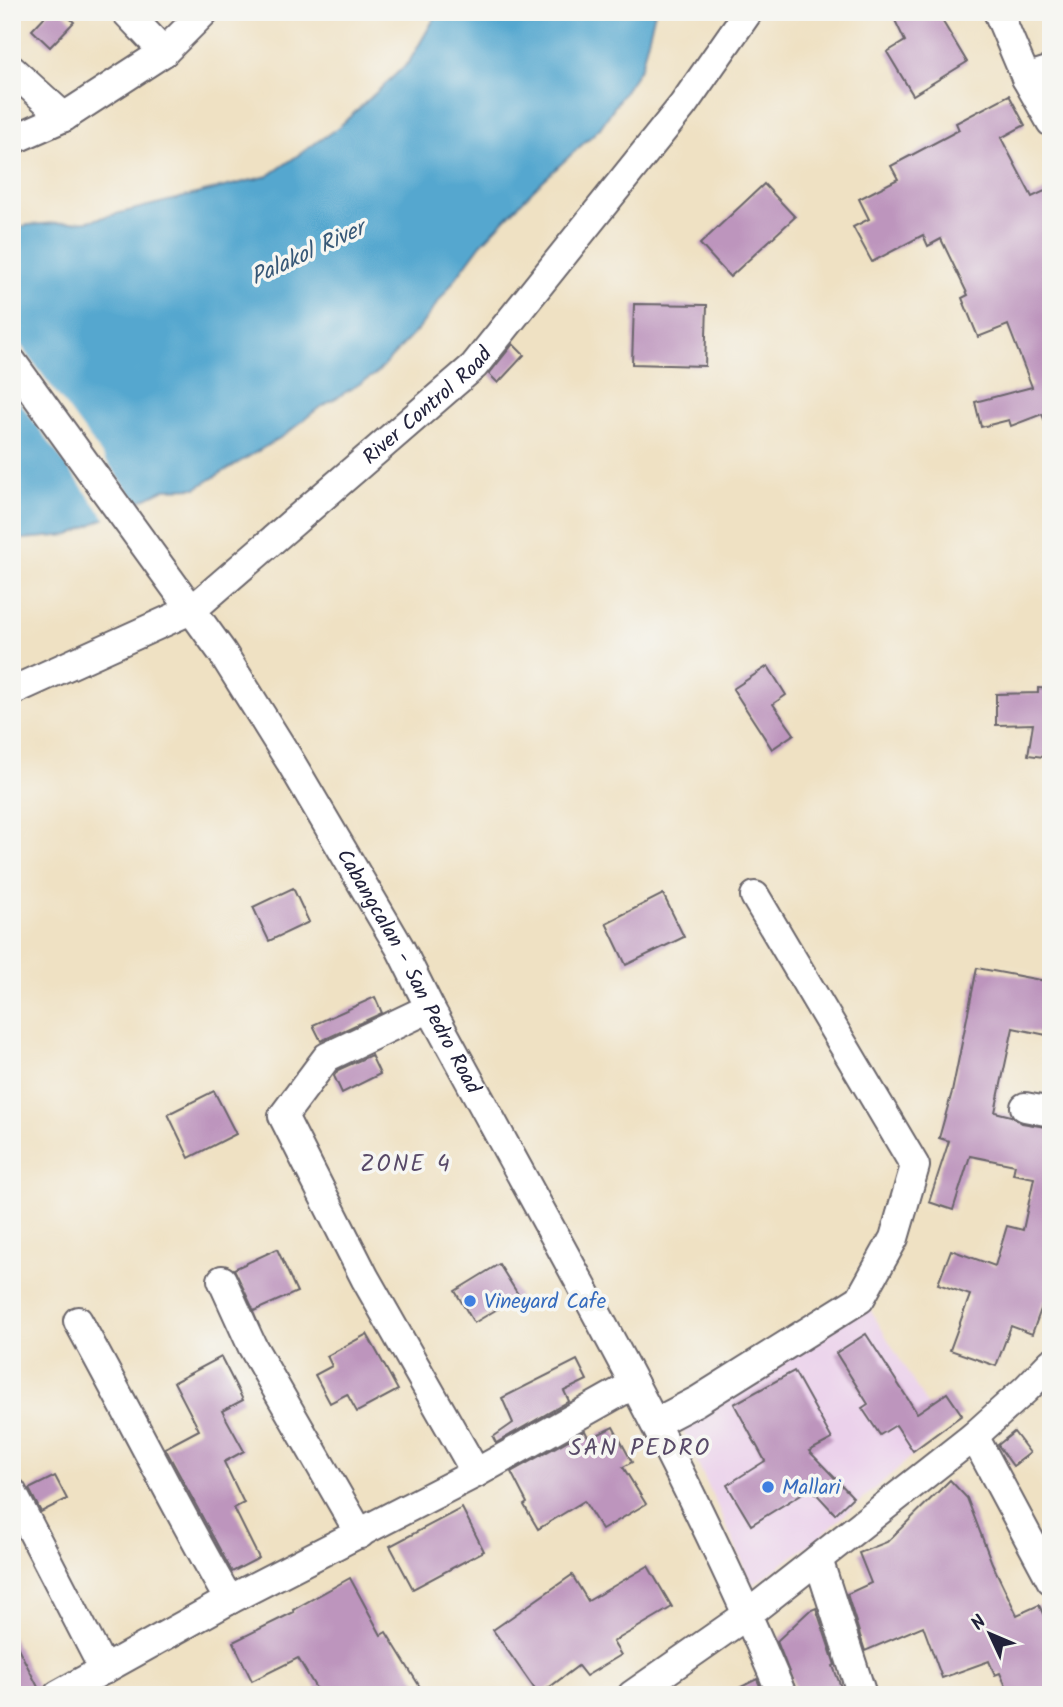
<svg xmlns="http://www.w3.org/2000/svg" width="1063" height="1707" viewBox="0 0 1063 1707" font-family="Kalam,sans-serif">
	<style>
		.built { fill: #ebd1eb }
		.water { fill: #54a7cf; stroke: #3b6485; stroke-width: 2 }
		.pier { fill: #efe1c3 }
		.building { fill: #bd95bd }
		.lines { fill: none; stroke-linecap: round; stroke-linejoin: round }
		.minor-casing { stroke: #6a656b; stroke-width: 32 }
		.minor { stroke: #fff; stroke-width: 28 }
		.shop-dot { fill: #3f7fe0; stroke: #f6f6f2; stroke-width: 2.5 }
		.labels { text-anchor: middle; stroke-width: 7; stroke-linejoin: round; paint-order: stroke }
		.street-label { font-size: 21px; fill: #22223b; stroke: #f6f6f2 }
		.shop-label { font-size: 21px; fill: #366cbe; stroke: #f6f6f2; text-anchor: start }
		.water-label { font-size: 23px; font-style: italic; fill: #365776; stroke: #f6f6f2 }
		.neighbourhood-label { font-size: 23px; letter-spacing: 2px; fill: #584a68; stroke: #f6f6f2 }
		.quarter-label { font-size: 24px; letter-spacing: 2px; fill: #584a68; stroke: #f6f6f2 }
	</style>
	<rect width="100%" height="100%" fill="#f6f6f2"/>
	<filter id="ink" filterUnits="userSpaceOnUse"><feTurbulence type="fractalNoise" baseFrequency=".0143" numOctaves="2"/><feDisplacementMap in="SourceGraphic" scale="14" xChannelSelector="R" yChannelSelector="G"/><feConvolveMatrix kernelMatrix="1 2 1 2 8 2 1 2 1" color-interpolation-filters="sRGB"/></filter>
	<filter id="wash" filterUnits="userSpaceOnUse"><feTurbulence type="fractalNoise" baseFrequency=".00686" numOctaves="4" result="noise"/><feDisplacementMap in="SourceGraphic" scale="28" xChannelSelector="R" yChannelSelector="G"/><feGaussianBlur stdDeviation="1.57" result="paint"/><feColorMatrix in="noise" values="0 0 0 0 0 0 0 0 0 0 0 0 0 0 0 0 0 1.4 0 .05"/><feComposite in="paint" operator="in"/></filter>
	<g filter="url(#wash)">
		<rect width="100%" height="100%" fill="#efe1c3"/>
		<polygon class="built" points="868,1306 942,1430 817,1539 753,1585 680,1424"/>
		<polygon class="water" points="438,12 655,12 641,67 600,128 534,189 481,244 419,328 376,374 316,410 285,435 196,488 165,489 70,535 12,540 12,230 28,225 88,221 268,176 340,126 409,62"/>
		<polygon class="pier" points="12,333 139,505 107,521 12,392"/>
		<g id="blocks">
			<g class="building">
				<polygon points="49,12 63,12 74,22 50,47 32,30"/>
				<polygon points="891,12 937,12 967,62 913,95 887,52 905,41"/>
				<polygon points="1009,95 1025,125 1001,138 1032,197 1051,188 1049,432 1042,414 1011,426 1009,420 981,427 975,402 1032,387 1008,325 978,337 962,298 968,295 941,239 928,246 923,235 872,262 853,227 869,219 859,199 898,179 891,166 959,130 956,123"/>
				<polygon points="764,184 795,217 730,277 700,244"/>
				<polygon points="634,304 707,305 705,366 632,364"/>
				<polygon points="513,344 524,355 498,383 489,374"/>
				<polygon points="768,666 786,695 773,704 794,734 772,749 733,689"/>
				<polygon points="1038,688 1051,689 1051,758 1028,755 1033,724 996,725 996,694 1038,693"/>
				<polygon points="293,888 309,922 269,941 253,907"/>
				<polygon points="663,894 684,937 626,965 606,923"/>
				<polygon points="977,968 1051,982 1051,1036 1013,1028 995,1112 1011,1116 1022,1123 1051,1128 1051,1303 1044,1301 1032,1334 1011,1326 996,1366 950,1350 970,1295 938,1284 951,1250 995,1266 1007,1226 1023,1230 1034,1178 1013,1174 1015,1165 970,1156 953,1210 929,1202 949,1141 939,1138 952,1092"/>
				<polygon points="375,997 382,1013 321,1041 313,1025"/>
				<polygon points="371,1055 380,1074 342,1093 334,1076 338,1070"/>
				<polygon points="214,1091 236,1134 189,1158 168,1114"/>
				<polygon points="277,1249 297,1292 254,1311 234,1269"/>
				<polygon points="499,1264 519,1296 474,1323 455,1291"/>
				<polygon points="367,1334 398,1390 357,1412 347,1394 330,1403 315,1375 332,1366 327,1356"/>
				<polygon points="866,1334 917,1413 947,1393 962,1415 913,1451 896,1425 880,1435 862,1408 868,1404 836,1353"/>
				<polygon points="221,1357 243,1400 222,1411 244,1451 224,1462 244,1503 234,1508 259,1558 232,1572 165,1448 199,1430 174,1382"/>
				<polygon points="577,1360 587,1380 564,1391 569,1401 496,1443 493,1437 513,1423 502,1398"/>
				<polygon points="794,1371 832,1439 809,1451 853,1497 835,1514 811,1488 751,1525 727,1485 765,1461 734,1404"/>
				<polygon points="613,1427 632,1462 623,1467 646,1504 602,1530 584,1501 538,1529 524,1505 527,1503 511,1472 585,1431 589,1439"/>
				<polygon points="1014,1432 1030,1453 1013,1466 998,1445"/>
				<polygon points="55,1476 67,1499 41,1512 29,1489"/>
				<polygon points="950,1480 967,1498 992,1563 1017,1615 1039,1605 1051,1631 1051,1695 1010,1695 1000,1673 995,1675 989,1661 942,1678 923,1626 865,1651 847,1594 871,1583 859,1553 887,1542"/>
				<polygon points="462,1508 484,1551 413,1589 390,1546"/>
				<polygon points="648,1566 672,1607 613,1642 621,1655 586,1676 578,1666 539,1695 493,1630 572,1575 588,1601"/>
				<polygon points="350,1578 381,1635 386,1632 425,1695 320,1695 298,1658 252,1681 233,1642 294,1612 293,1610"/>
				<polygon points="816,1608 835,1665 833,1666 844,1695 798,1695 777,1641 809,1611"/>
				<polygon points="12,1636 39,1689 27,1695 12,1695"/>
				<polygon points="757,1679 764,1695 725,1695"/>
			</g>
		</g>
	</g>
	<g filter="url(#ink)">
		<use href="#blocks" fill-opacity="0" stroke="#6a656b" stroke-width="2"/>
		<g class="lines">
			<defs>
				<g id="minor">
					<polyline points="126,12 164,52"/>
					<polyline points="998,12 1026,78 1051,122"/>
					<polyline points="12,70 64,117"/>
					<polyline points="1026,78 1051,70"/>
					<polyline points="12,140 64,117 164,52 204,12"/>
					<path id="s1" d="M12,362l210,290 68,109 110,187 30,60c122,226 253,449 352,687"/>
					<path id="s2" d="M12,691l181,-82 281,-243 209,-261 65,-93"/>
					<polyline points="430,1008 327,1057 283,1116 365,1278 476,1473"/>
					<polyline points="1025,1107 1051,1112"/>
					<polyline points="222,1280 252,1346 360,1534"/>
					<path d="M78,1321c51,92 98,187 151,279"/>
					<polyline points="655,1423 697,1401 860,1299 894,1238 915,1166 755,896"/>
					<polyline points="974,1436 1051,1580"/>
					<polyline points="12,1492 104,1670"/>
					<polyline points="818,1559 862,1695"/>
					<polyline points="58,1695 229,1600 476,1473 634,1384"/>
					<polyline points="632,1695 748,1614 974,1436 1026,1389 1051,1363"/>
				</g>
			</defs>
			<use href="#minor" class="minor-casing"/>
			<use href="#minor" class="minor"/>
		</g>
	</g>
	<g class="shop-dot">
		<circle cx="470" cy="1301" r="7"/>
		<circle cx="768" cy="1487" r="7"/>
	</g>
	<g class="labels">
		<g class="street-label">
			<text dy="7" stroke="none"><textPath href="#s2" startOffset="509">River Control Road</textPath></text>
			<text dy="7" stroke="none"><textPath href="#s1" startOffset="728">Cabangcalan - San Pedro Road</textPath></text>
		</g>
		<g class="shop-label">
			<text x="484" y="1308">Vineyard Cafe</text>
			<text x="782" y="1494">Mallari</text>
		</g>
		<g class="water-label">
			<text transform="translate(307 252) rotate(-25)" y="8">Palakol River</text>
		</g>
		<g class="neighbourhood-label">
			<text x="406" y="1171">ZONE 4</text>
		</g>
		<g class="quarter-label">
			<text x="640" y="1455">SAN PEDRO</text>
		</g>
	</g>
	<rect width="1063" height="1707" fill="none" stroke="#f6f6f2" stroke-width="42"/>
	<g transform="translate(990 1634) rotate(314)" stroke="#f6f6f2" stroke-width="5" paint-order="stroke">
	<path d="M0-5L12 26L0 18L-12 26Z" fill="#22223b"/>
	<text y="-10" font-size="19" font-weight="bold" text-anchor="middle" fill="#22223b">N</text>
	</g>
</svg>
